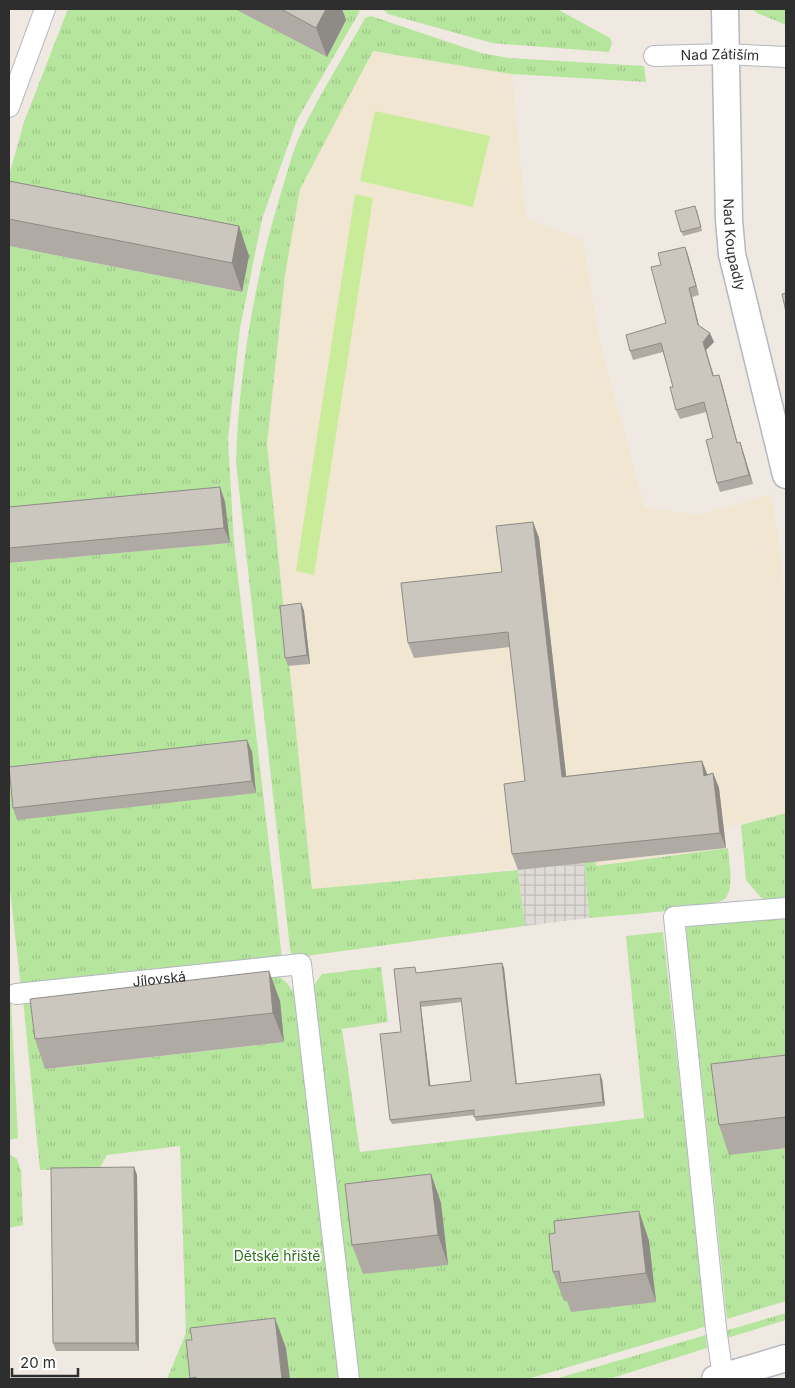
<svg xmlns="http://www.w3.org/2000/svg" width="795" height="1388" viewBox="0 0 795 1388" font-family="Inter,sans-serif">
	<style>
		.education { fill: #f0e6d1 }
		.grass { fill: url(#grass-tufts); fill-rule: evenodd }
		.pitch { fill: #c9ec9a }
		.plaza { fill: url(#plaza-grid) }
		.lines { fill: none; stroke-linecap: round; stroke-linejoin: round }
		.minor-casing { stroke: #b4b7c1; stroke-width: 22 }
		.tertiary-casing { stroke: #b4b7c1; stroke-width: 29 }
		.minor { stroke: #fff; stroke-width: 20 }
		.tertiary { stroke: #fff; stroke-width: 26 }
		.wall { fill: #afaba4; fill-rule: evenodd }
		.shaded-wall { fill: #8e8b86 }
		.building { fill: #cbc7bf; stroke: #8e8b86; fill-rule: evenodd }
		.labels { text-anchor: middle; stroke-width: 4; stroke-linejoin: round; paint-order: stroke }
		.street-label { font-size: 14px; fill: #2e2e2e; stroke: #fff }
		.park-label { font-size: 14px; fill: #2c6e1b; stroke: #fff }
	</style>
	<defs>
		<pattern id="grass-tufts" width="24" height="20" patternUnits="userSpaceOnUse" patternTransform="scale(1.25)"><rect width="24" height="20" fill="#b6e59e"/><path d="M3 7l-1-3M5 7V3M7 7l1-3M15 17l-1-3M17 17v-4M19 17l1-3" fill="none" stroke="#9dc588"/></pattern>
		<pattern id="plaza-grid" width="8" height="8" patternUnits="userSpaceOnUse" patternTransform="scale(1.25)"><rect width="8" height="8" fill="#dfdcd8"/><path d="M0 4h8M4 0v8" fill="none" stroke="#c0bdba"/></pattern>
	</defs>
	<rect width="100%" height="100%" fill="#efe9e1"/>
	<polygon class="education" points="372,51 512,74 526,218 583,240 600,343 645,508 699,515 771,494 780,548 786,612 786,813 723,828 725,848 596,866 594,849 584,862 312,889 267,444 285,275 300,189"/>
	<g class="grass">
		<polygon points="68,9 355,9 360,11 297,120 262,219 240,328 228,439 234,543 282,958 21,988 9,881 9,563 229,543 225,502 9,522 9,246 242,292 249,256 9,234 10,172 24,122"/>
		<polygon points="383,9 557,9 610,38 612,43 609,52 492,43 388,14"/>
		<polygon points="752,9 786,9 786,25 757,13"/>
		<path d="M371,16l110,37 28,5 135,8 2,16 -134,-8 -139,-23 -73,138 -15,86 -18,169 45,445 206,-19 7,56 -226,31 -7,-1 -2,-7 -54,-487c3,-90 18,-180 44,-266 7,-21 12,-45 22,-65 19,-39 42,-75 63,-113z"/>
		<polygon points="786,813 786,899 763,900 746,880 741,825"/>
		<path d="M594,848l2,18 132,-18c1,14 6,38 -2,50 -9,11 -117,18 -137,20l-5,-56z"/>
		<polygon points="786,916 786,1086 729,1154 786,1148 786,1301 727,1319 685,924"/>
		<polygon points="663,932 707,1326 528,1379 356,1379 311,989 322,974 381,967 388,1022 342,1029 360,1152 644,1118 626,936"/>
		<path d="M273,972l13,10 9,12 44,385h-172l19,-46 -6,-187 -73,9 -8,14 -59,1 -17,-171zM279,1001l5,41 -238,27z"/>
		<polygon points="9,1001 11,1001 18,1138 9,1140"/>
		<polygon points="9,1154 17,1159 21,1171 23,1225 9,1228"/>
		<polygon points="786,1313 786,1320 727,1338 725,1331"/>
		<polygon points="706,1335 707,1348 609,1379 555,1379"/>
	</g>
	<g class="pitch">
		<polygon points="375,111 490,136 473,207 360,181"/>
		<polygon points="355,194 373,198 314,575 296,571"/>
	</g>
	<polygon class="plaza" points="584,862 589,918 525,926 518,870"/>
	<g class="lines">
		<defs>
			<g id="minor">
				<path id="s1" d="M654,56l72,-2 60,3"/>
				<polyline points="9,107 45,9"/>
				<path id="s2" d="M16,994l285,-30 48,415"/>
				<polyline points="723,1377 716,1328 674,917 786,908"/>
			</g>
			<g id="tertiary">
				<path id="s3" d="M725,9l4,211 3,34 54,221"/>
				<polyline points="715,1379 786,1358"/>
			</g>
		</defs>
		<use href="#minor" class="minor-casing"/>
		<use href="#tertiary" class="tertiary-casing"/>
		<use href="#minor" class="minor"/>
		<use href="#tertiary" class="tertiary"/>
	</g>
	<g class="wall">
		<polygon points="235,9 342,9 346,20 327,57"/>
		<polygon points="9,181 239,226 249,256 242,292 9,246"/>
		<polygon points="697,210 702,231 683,236 675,211"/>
		<polygon points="685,247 688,255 699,295 692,297 699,326 714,342 706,350 714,376 722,384 737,443 740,442 753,484 720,492 717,483 713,438 706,412 680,419 676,410 673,387 663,352 633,360 630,351 666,323 661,265"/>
		<polygon points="220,487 225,502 230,543 9,563 9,507"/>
		<polygon points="533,522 539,538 566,776 702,761 707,775 713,773 719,788 726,848 518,870 512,854 525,781 510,647 414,658 408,643 502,572"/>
		<polygon points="301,603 304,611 310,664 288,666 285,658"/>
		<polygon points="247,740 252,752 256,793 17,820 13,808"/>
		<path d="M502,963l2,5 13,116 85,-5 3,27 -129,15 -2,-6 -82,9 -2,-4 11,-88 16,-61v2zM462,1002l9,79 -41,5 -9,-79z"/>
		<polygon points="269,971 280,1001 284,1042 45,1069 35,1039"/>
		<polygon points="786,1055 786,1148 729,1155 719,1125"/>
		<polygon points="134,1167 137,1175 139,1351 56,1351 53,1343"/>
		<polygon points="431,1174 441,1203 448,1265 363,1274 352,1245"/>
		<polygon points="639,1211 649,1241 656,1302 571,1312 567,1301 564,1301 553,1272 555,1233"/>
	</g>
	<g class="shaded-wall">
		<polygon points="326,9 342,9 346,20 327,57 316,28"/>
		<polygon points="239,226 249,256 242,292 232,263"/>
		<polygon points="685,247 688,255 699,295 696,286"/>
		<polygon points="689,288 692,297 701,334 698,325"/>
		<polygon points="710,333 714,342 706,350 716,385 703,342"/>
		<polygon points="719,375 722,384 740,452 737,443"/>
		<polygon points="740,442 743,451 753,484 749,475"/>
		<polygon points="220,487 225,502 230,543 224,528"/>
		<polygon points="533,522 539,538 568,792 562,777"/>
		<polygon points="301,603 304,611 310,664 307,655"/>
		<polygon points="247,740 252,752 256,793 252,781"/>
		<polygon points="702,761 708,776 704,776"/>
		<polygon points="713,773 719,788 726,848 720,833"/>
		<polygon points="502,963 504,968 517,1089 516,1084"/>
		<polygon points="269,971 280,1001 284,1042 273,1013"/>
		<polygon points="420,1002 421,1007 431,1090 429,1086"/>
		<polygon points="600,1074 602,1079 605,1106 603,1102"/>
		<polygon points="134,1167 137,1175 139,1351 136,1343"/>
		<polygon points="431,1174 441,1203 448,1265 438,1235"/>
		<polygon points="639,1211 649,1241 656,1302 646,1273"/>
		<polygon points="275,1318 286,1348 290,1379 282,1379"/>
	</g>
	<g class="building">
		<polygon points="281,9 326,9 316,28"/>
		<polygon points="9,181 239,226 232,263 9,219"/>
		<polygon points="695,206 701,227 681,232 675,211"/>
		<polygon points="685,247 696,286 689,288 698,325 710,333 703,342 713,376 719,375 737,443 740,442 749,475 717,483 706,440 713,438 704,402 676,410 670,387 673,387 661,343 630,351 626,335 666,323 651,267 661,265 658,253"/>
		<polygon points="786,293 786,312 782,294"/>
		<polygon points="220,487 224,528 9,548 9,507"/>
		<polygon points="533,522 562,777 702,761 704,776 713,773 720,833 512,854 504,784 525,781 508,632 408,643 401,583 502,572 496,526"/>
		<polygon points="301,603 307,655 285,658 280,606"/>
		<polygon points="247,740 252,781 13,808 9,767"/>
		<path d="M502,963l14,121 84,-10 3,28 -129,15v-7l-84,10 -10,-86 21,-2 -7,-63 21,-2 1,6zM461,998l10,83 -42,5 -9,-84z"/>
		<polygon points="269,971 273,1013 35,1039 30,999"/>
		<polygon points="786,1055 786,1117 719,1125 711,1064"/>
		<polygon points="134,1167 136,1343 53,1343 51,1168"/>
		<polygon points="431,1174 438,1235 352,1245 345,1184"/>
		<polygon points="639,1211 646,1273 561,1283 559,1271 553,1272 549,1234 555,1233 554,1221"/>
		<polygon points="275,1318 282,1379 196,1379 196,1377 190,1378 186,1340 192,1340 190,1328"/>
	</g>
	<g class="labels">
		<g class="street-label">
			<text dy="5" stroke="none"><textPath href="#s1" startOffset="66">Nad Zátiším</textPath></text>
			<text dy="5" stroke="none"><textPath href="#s3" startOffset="236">Nad Koupadly</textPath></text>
			<text dy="5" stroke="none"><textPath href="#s2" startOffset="144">Jílovská</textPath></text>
		</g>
		<g class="park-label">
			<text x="277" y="1261">Dětské hřiště</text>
		</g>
	</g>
	<rect width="795" height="1388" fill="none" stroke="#2e2e2e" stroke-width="20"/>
	<path d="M12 1368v8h66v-8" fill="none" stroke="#2e2e2e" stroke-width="2.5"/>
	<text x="20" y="1368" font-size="15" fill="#2e2e2e" stroke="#ffffff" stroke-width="4" paint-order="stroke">20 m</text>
</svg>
